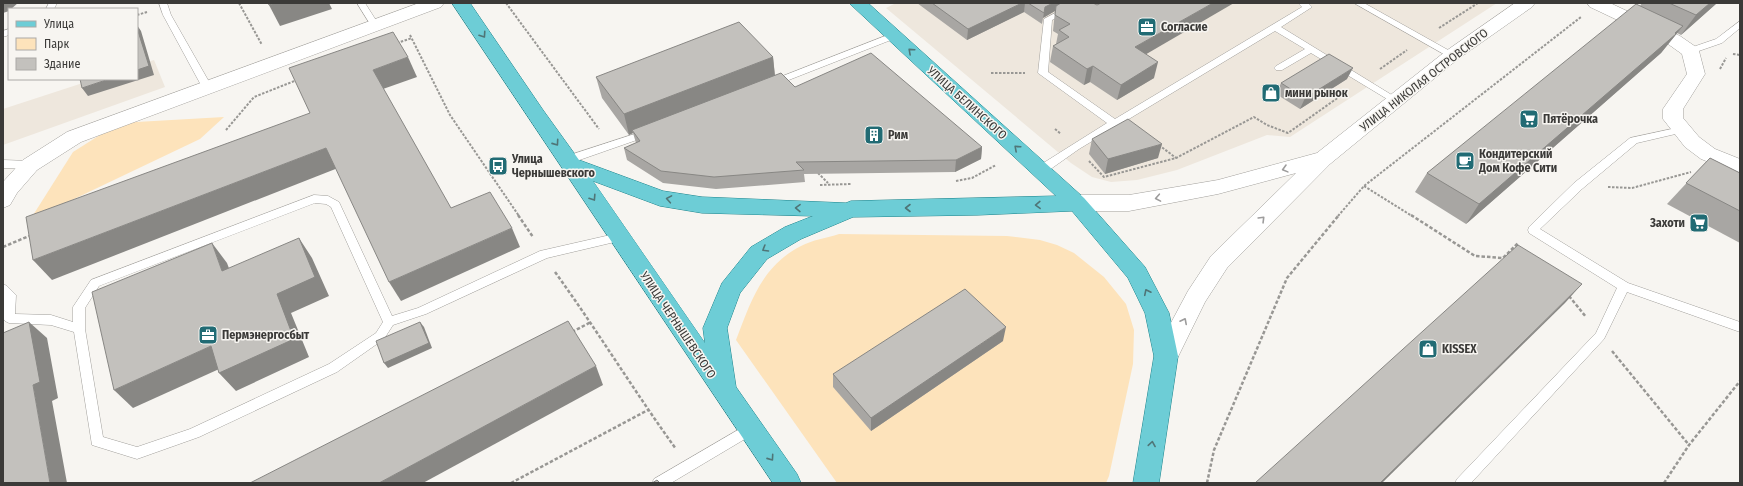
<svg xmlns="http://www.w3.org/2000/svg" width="1743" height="486" viewBox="0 0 1743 486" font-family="'Fira Sans Condensed',sans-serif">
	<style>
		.built { fill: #eee7dd }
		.green { fill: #fde3bb }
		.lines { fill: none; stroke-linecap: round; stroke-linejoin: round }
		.service-casing { stroke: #a2a09c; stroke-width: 1 }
		.minor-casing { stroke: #a2a09c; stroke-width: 1 }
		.secondary-casing { stroke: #a2a09c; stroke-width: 1 }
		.primary-casing { stroke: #1c848c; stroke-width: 1 }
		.path-far1 { stroke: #989794; stroke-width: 2; stroke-dasharray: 2.5 1.5; stroke-linecap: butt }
		.path { stroke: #989794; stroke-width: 2.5; stroke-dasharray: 3.5 2; stroke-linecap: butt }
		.service { fill: #fff; fill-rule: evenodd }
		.minor { fill: #fff; fill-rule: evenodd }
		.secondary { fill: #fff; fill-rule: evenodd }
		.primary { fill: #6dcdd6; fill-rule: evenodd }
		.wall { fill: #a8a6a3 }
		.shaded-wall { fill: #888784 }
		.building { fill: #c3c1bd; stroke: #888784 }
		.oneway { stroke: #4f7577 }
		.oneway2 { stroke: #9d9c9c }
		.labels { text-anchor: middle; stroke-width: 3; stroke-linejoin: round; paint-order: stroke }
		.poi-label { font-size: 12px; font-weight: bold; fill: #3b3a38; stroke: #f7f5f1; text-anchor: start }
		.street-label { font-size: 12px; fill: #3b3a38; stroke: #f7f5f1 }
	</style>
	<rect width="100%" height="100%" fill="#f7f5f1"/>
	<g class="built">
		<polygon points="896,3 1497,3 1290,137 1267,135 1177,170 1137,180 1111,182 1092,177 1071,163 886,8"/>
		<polygon points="154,60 165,87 3,145 3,109 95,79 137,79 137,65"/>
	</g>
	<g class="green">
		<polygon points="224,117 200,139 30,220 73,152 119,123"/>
		<path d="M839,234l168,2 33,4 17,5 17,8 30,24 22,27 8,26 -1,34 -24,112 -3,7h-269l-101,-143c15,-39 26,-74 65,-94 11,-6 26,-8 38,-12z"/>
	</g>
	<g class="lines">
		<defs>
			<g id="service">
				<polygon points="49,3 57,3 54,9 46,9"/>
				<polygon points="159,3 167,3 171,15 212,87 210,89 207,90 202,87 163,15"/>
				<polygon points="357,3 365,3 379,25 378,27 372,27"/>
				<polygon points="1074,3 1085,3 1052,20 1048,72 1115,119 1302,7 1298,3 1308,3 1312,7 1281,27 1400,100 1395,103 1392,102 1311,53 1282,70 1276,70 1274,68 1276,66 1305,49 1275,31 1079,149 1045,173 1037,173 1036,170 1037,167 1107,123 1038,73 1044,19"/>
				<polygon points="1354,3 1364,3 1457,55 1455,57 1449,57"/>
				<polygon points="1740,21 1740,28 1722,43 1690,54 1685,51 1687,49 1716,39"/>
				<polygon points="9,29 9,35 3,37 3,31"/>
				<polygon points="893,33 897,36 896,38 776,85 770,85 768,83 770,81"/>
				<polygon points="1681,127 1684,128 1686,130 1684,132 1637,143 1582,189 1540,229 1628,283 1740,322 1740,332 1627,292 1604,339 1471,483 1455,483 1457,479 1596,333 1617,288 1529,233 1528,230 1529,227 1574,183 1630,138"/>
				<polygon points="647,130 652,133 651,135 568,164 563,160 564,157"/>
				<polygon points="3,160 30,161 35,165 30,169 3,168"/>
				<path d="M314,195l14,1 11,6 53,114 26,-8 122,-57 79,-18 4,1 1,3 -1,3 -4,1 -72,17 -121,56 -33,11 -9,14 -47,33 -138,65 -62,22 -45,-14 -18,-113 -23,-7 -42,-2 -4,-2 -2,-3v-34l4,2 9,9 -1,19 36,1 22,7v-15l18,-27zM315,203l11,1 5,3 52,115 -7,11 -47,31 -139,65 -53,18 -34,-10 -18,-108v-21l14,-22z"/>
				<polygon points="750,423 755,425 756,429 755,433 671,483 652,483 654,479"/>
			</g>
			<g id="minor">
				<polygon points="419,3 444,3 441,7 81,142 37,170 17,193 10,205 3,208 3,182 23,160 67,132"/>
				<polygon points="1587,3 1610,3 1680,36 1696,47 1699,51 1705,74 1683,109 1683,118 1699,137 1715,149 1740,159 1740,174 1701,159 1685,147 1663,119 1663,109 1687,74 1682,54 1668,44 1590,7"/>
			</g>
			<polygon id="secondary" points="1515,3 1535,3 1532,7 1458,59 1330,164 1227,268 1205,302 1175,363 1166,366 1157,363 1154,356 1157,349 1188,291 1211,256 1296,173 1218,194 1129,211 1077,211 1070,208 1066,203 1070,198 1077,195 1129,195 1218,180 1317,153 1446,51"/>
			<path id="primary" d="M452,3h18l73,107 36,50 84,31 39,6 144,6 5,-2 205,-5 -207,-193h19l216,195 61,69 24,46 9,43 -19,127h-26l21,-127 -9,-43 -17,-35 -56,-67 -94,4 -125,2 -52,22 -34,20 -27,34 -13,35 9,59 61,87 4,9h-28zM593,181l67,25 42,7 111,3 -28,11 -34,20 -29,36 -19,45 2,15z"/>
		</defs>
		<use href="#service" class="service-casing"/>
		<use href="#minor" class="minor-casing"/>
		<use href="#secondary" class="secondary-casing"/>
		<use href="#primary" class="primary-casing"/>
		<g class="path-far1">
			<polyline points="239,3 262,45"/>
			<polyline points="506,3 599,129"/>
			<polyline points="137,15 147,12"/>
			<polyline points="1439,28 1478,3"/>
			<polyline points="410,35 450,115 519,216"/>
			<polyline points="397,43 412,38"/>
			<polyline points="1733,54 1740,55"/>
			<polyline points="1380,69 1407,50"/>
			<polyline points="1720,69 1726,58"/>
			<polyline points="991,73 1025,73"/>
			<polyline points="1055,129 1061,134"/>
			<polyline points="226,130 254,97 297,80"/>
			<polyline points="1159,145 1176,158"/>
			<polyline points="1089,161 1104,177 1176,158 1254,117 1267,125 1288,133 1346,92"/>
			<polyline points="818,173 828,183"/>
			<polyline points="956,181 972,178 996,165"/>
			<polyline points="820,185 851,184"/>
			<polyline points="1364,186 1412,216"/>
			<polyline points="1608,187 1632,188 1691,172"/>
			<polyline points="1338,216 1364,186 1581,17"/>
		</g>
		<g class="path">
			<polyline points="518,215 533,237"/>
			<polyline points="1411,215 1475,256 1503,258 1518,243"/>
			<polyline points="3,247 29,236"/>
			<path d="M555,272c42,58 79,119 121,177"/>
			<polyline points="1569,296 1586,317"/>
			<polyline points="572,332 591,322"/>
			<polyline points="1612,351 1689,445"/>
			<polyline points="511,483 648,410"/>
			<polyline points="1207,483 1214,450 1287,278 1339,215"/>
			<polyline points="1664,483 1689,445 1740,381"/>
		</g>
		<use href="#service" class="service"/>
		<use href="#minor" class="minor"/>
		<use href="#secondary" class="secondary"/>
		<use href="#primary" class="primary"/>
	</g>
	<g class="wall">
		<polygon points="917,3 1093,3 1146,54 1154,78 1117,100 1090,82 1084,85 1050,62 1053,46 1056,44 1058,34 1053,31 1055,11 1043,18 1042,24 1024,12 967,40"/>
		<polygon points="1642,3 1717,3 1681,35 1677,33 1661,53 1466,224 1415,192 1427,173 1640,6"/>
		<polygon points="773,57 775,75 795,87 982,147 981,159 955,172 804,174 805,182 716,189 663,183 627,160 624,148 636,143 633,133 629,135 602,98 596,77"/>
		<polygon points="1347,79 1300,109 1276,94 1281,83"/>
		<polygon points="1092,139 1158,158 1105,174 1089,154"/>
		<polygon points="1710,158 1740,173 1740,243 1667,204"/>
		<polygon points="1003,341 871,431 833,387 833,374"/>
	</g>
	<g class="shaded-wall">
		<polygon points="3,3 18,3 11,9 9,9 9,11 3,13"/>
		<polygon points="275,3 329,3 332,9 280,26 269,5"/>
		<polygon points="1022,3 1025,3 1024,12 967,40 968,29"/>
		<polygon points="1053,3 1069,3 1056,6 1055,11 1043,18 1042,24 1045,7"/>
		<polygon points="1213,3 1234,3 1131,63 1135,47"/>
		<polygon points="1710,3 1717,3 1681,35 1696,15"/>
		<polygon points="137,25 141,31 154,75 88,96 82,88 109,79 137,79"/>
		<polygon points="1683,26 1661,53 1466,224 1479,204"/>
		<polygon points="408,57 417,77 383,89 373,70"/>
		<polygon points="773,57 775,78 632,130 633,133 629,135 624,114"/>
		<polygon points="1158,62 1154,78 1117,100 1121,85"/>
		<polygon points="1093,66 1090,82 1084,85 1087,69"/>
		<polygon points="1353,68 1347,79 1300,109 1305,98"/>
		<polygon points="1162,144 1158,158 1105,174 1108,159"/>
		<polygon points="982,147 981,159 955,172 956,160"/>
		<polygon points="326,148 338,168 52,280 33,260"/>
		<polygon points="512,228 520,247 401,301 389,282"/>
		<polygon points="299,238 312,258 329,296 291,313 309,357 236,391 219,373 277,294"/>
		<polygon points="212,243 227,263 237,290 222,271"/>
		<polygon points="1582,284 1565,303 1382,483 1380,483"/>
		<polygon points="29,322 47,338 58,398 52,401 67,483 50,483 33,385"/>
		<polygon points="420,322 424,327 432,348 388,368 384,363"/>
		<polygon points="1006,327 1003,341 871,431 871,418"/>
		<polygon points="211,346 228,365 133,408 114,390"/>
		<polygon points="596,366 603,385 423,483 379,483"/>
	</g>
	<g class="building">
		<polygon points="268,3 275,3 269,5"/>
		<polygon points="932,3 1022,3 968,29"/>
		<polygon points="1028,3 1053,3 1045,7 1044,13"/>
		<polygon points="1061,3 1093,3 1097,5 1101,3 1213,3 1135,47 1158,62 1121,85 1093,66 1087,69 1053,46 1069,37 1059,30 1070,24 1055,15 1056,6"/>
		<polygon points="1669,3 1710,3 1696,15"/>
		<polygon points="1636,4 1683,26 1675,33 1676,34 1479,204 1427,173"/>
		<polygon points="739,22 773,57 624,114 596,77"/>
		<polygon points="137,28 149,66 137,70"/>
		<polygon points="393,32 408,57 373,70 451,208 490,192 512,228 389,282 326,148 33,260 26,217 310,113 289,68"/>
		<polygon points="871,53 982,147 956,160 796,162 804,170 714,177 661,171 624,148 640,141 632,130 781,73 795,87"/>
		<polygon points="1329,54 1353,68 1305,98 1281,83"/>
		<polygon points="80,79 109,79 82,88"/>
		<polygon points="1128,119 1162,144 1108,159 1092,139"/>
		<polygon points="1710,158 1740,173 1740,211 1686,183"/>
		<polygon points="299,238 315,277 277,294 294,339 219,373 211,346 114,390 92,292 212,243 222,271"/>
		<polygon points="1518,245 1582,284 1380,483 1255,483"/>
		<polygon points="965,289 1006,327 871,418 833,374"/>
		<polygon points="568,321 596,366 379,483 250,483"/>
		<polygon points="29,322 40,382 33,385 50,483 3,483 3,333"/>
		<polygon points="420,322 429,343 384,363 376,341"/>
		<polygon points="657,480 660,483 652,483"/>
	</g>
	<defs><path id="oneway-chevron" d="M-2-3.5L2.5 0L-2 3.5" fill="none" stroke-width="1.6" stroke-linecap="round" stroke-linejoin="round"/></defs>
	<g class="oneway">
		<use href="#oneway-chevron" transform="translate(483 35) rotate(56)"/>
		<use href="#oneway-chevron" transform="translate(911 51) rotate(-138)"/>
		<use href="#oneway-chevron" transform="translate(556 143) rotate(55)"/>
		<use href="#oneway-chevron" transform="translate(1017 148) rotate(-138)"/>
		<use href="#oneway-chevron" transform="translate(593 198) rotate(57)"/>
		<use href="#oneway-chevron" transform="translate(669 199) rotate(-170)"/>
		<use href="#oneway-chevron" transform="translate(1038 205) rotate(178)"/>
		<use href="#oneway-chevron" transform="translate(798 208) rotate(-179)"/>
		<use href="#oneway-chevron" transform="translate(908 208) rotate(180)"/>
		<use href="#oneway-chevron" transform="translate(765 249) rotate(149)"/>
		<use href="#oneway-chevron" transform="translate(1147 292) rotate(-116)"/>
		<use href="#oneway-chevron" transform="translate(1152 444) rotate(-81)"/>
		<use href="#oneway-chevron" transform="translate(771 458) rotate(55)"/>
	</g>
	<g class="oneway2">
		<use href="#oneway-chevron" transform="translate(1285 169) rotate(165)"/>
		<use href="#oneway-chevron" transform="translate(1158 198) rotate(170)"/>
		<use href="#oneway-chevron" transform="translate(1262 219) rotate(-45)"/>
		<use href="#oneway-chevron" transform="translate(1184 321) rotate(-63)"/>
	</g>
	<defs>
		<symbol id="office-square" viewBox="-11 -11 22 22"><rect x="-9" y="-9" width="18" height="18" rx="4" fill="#216b74" stroke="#f7f5f1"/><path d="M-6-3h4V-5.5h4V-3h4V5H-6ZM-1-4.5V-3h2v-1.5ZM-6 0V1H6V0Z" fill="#fff"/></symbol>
		<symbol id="shop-square" viewBox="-11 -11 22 22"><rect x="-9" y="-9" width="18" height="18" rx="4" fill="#216b74" stroke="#f7f5f1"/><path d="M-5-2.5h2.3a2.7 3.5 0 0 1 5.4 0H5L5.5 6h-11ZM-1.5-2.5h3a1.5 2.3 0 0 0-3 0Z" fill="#fff"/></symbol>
		<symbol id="supermarket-square" viewBox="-11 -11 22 22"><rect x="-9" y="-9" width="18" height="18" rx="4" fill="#216b74" stroke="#f7f5f1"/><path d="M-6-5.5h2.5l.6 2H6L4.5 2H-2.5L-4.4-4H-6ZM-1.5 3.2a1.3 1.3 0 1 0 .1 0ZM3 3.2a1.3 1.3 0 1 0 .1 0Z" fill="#fff"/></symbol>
		<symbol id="building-square" viewBox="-11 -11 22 22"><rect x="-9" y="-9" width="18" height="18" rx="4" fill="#216b74" stroke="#f7f5f1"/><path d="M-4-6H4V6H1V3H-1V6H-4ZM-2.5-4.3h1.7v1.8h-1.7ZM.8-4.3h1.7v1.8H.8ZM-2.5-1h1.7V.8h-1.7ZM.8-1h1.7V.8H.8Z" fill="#fff"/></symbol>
		<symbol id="cafe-square" viewBox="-11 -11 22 22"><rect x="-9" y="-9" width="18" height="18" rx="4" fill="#216b74" stroke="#f7f5f1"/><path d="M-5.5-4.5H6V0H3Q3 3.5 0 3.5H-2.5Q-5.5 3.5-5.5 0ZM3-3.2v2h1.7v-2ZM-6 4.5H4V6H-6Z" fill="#fff"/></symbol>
		<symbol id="bus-square" viewBox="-11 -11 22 22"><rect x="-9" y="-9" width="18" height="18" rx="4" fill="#216b74" stroke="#f7f5f1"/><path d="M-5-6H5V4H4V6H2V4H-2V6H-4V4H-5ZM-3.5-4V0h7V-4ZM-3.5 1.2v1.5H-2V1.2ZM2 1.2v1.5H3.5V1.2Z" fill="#fff"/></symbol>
	</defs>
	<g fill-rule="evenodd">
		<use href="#office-square" x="1136" y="16" width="22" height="22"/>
		<use href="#shop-square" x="1260" y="82" width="22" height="22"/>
		<use href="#supermarket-square" x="1518" y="108" width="22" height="22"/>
		<use href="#building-square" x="863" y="124" width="22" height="22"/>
		<use href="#cafe-square" x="1454" y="150" width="22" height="22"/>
		<use href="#bus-square" x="487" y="155" width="22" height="22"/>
		<use href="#supermarket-square" x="1688" y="212" width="22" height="22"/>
		<use href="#office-square" x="197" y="324" width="22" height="22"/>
		<use href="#shop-square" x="1417" y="338" width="22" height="22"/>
	</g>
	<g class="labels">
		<g class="poi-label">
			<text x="1161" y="31">Согласие</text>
			<text x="1285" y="97">мини рынок</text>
			<text x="1543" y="123">Пятёрочка</text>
			<text x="888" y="139">Рим</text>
			<text x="1479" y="158">Кондитерский<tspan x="1479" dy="14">Дом Кофе Сити</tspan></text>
			<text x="512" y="163">Улица<tspan x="512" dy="14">Чернышевского</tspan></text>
			<text x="1685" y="227" text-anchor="end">Захоти</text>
			<text x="222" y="339">Пермэнергосбыт</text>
			<text x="1442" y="353">KISSEX</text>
		</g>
		<g class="street-label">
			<text transform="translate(1424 80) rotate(-38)" y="4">УЛИЦА НИКОЛАЯ ОСТРОВСКОГО</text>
			<text transform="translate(967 103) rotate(42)" y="4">УЛИЦА БЕЛИНСКОГО</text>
			<text transform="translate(678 325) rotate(56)" y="4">УЛИЦА ЧЕРНЫШЕВСКОГО</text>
		</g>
	</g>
	<rect width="1743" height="486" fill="none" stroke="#3b3a38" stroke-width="8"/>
	<rect x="8" y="8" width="130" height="72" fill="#f7f5f1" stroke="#acaaa7"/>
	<rect x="16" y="21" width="20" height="6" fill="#6dcdd6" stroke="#acaaa7"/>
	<text x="44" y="28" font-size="12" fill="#3b3a38">Улица</text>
	<rect x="16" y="38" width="20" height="12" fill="#fde3bb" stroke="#acaaa7"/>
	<text x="44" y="48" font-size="12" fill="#3b3a38">Парк</text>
	<rect x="16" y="58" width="20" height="12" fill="#c3c1bd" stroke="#acaaa7"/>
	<text x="44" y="68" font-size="12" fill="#3b3a38">Здание</text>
</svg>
